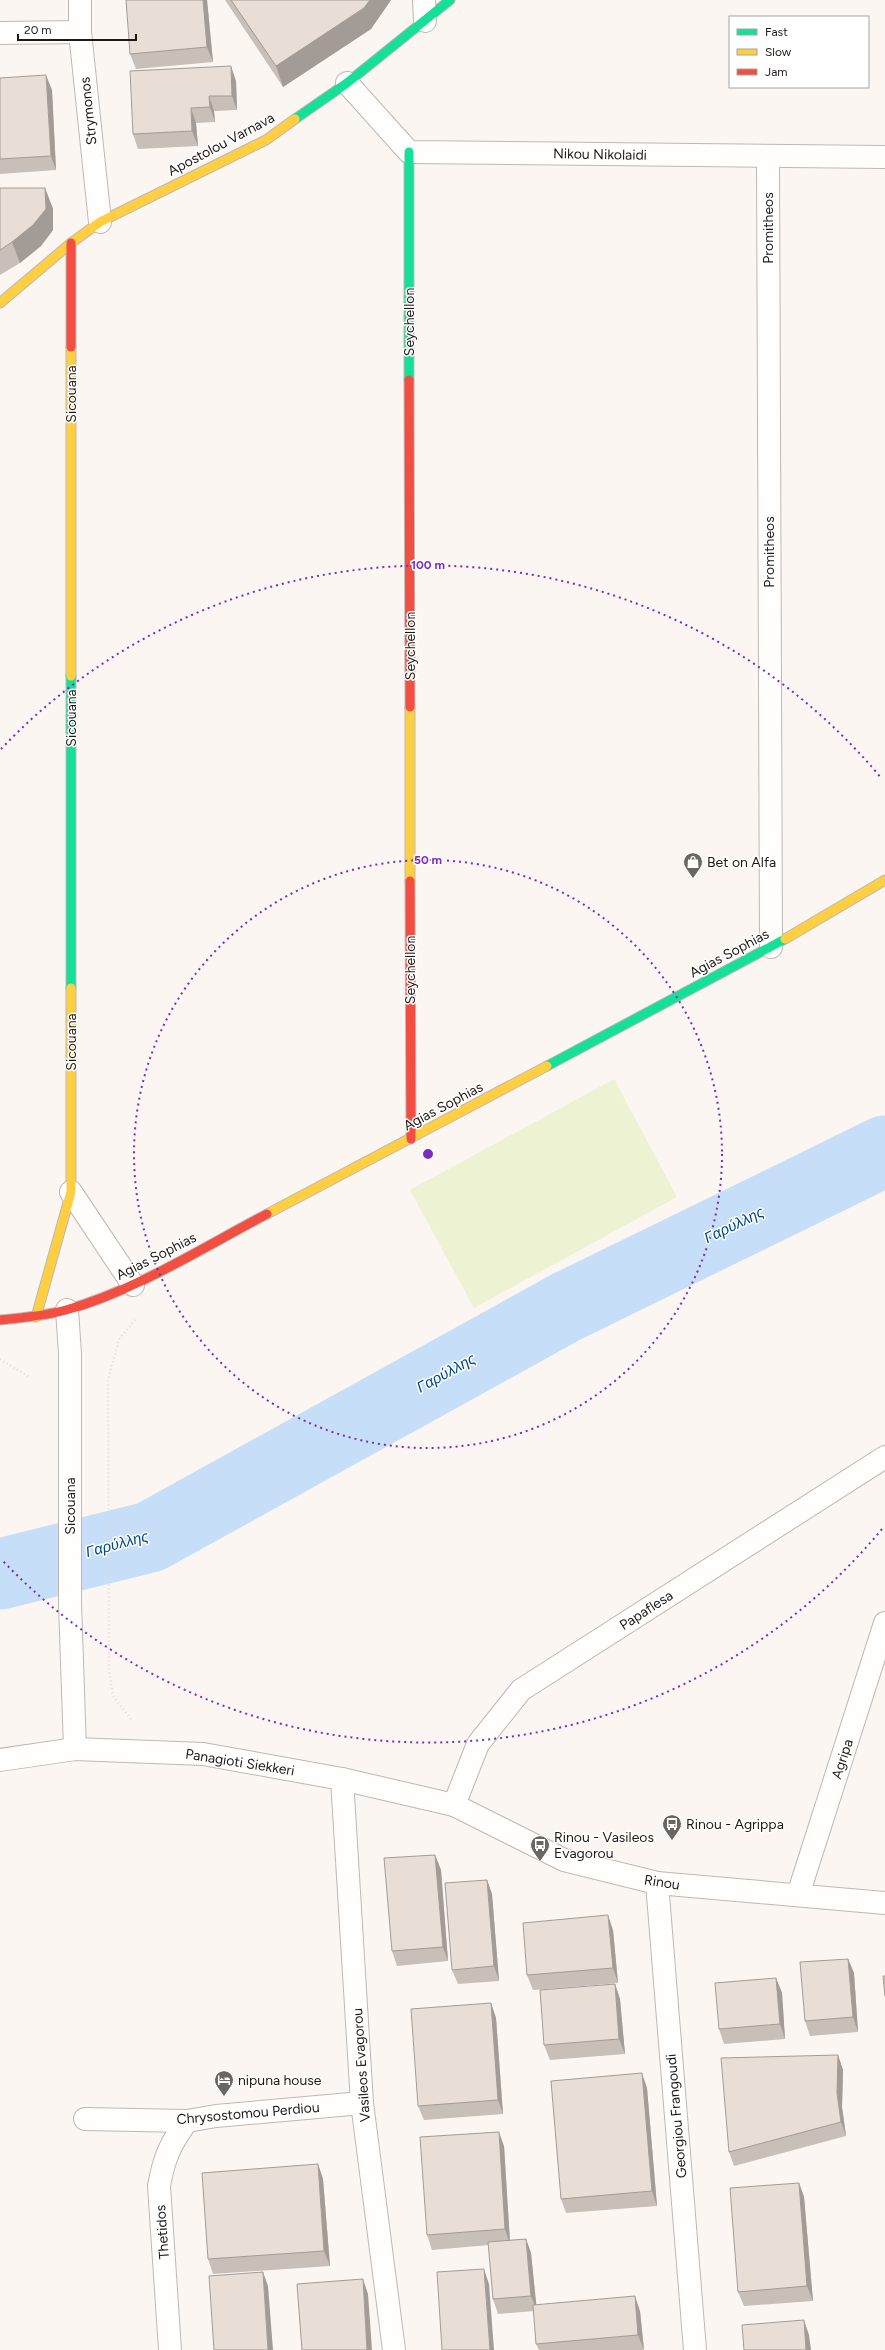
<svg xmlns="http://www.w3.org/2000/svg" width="885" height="2350" viewBox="0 0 885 2350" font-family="Figtree,sans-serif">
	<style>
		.green { fill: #edf2d2 }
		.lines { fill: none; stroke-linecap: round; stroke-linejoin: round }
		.river { stroke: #c7def8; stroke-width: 71 }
		.street-casing { stroke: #beb8b5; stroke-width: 24 }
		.fast-casing { stroke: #beb8b5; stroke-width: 11 }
		.slow-casing { stroke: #beb8b5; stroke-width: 11 }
		.jam-casing { stroke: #beb8b5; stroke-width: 11 }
		.path { stroke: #dedcdc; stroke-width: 2.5; stroke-dasharray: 1 3; stroke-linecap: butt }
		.street { stroke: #fffefd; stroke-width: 22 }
		.fast { stroke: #16e098; stroke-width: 9 }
		.slow { stroke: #ffcf43; stroke-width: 9 }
		.jam { stroke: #f24e42; stroke-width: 9 }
		.wall { fill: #c8bfb8 }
		.shaded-wall { fill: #a39b96 }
		.building { fill: #e9ded6; stroke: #a39b96 }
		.ring { fill: none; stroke: #7b2cbf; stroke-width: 2; stroke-dasharray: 2 4 }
		.labels { text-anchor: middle; stroke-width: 3; stroke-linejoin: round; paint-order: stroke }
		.street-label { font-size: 14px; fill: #1e1915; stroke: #fff }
		.poi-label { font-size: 14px; fill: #1e1915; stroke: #fff; text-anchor: start }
		.water-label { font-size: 15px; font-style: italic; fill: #00477f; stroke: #fff }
		.centre { fill: #7b2cbf; stroke: #fff; stroke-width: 2 }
		.ring-label { font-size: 12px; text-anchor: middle; font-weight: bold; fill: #7b2cbf; stroke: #fff; stroke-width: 3; stroke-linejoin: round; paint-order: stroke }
	</style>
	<rect width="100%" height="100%" fill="#fcf6f2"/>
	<polygon class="green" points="614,1079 677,1197 474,1308 410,1190"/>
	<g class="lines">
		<polyline class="river" points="0,1574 150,1537 566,1307 885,1151"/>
		<defs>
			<g id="street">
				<polyline points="80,0 80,32 100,222"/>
				<polyline points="424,0 425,21"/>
				<polyline points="0,33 80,32"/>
				<polyline points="347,83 409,152 885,157"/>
				<polyline points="768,157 771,947"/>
				<polyline points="71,1192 133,1285"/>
				<polyline points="67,1310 70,1354 70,1604 75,1749"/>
				<polyline points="0,1760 75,1749 203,1754 342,1779 454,1805 564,1860 657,1883 885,1903"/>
				<polyline points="342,1779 362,2103 394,2350"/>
				<polyline points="454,1805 478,1744 521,1690 885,1457"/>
				<polyline points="657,1883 695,2350"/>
				<polyline points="798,1895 885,1623"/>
				<polyline points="85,2119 187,2121 216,2116 362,2103"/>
				<path d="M170,2350l-11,-164c5,-28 11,-42 28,-65"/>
			</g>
			<g id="fast">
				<polyline points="295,119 347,83 450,0"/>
				<polyline points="409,152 409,380"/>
				<polyline points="71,676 71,988"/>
				<polyline points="547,1066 785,939"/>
			</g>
			<g id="slow">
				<polyline points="0,303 71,243 100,222 266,140 295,119"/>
				<polyline points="71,347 71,676"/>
				<polyline points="410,707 410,881"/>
				<polyline points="785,939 885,880"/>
				<polyline points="267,1214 547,1066"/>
				<polyline points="36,1317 71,1192 71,988"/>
			</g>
			<g id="jam">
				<polyline points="71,243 71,347"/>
				<polyline points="409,380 410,707"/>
				<polyline points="410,881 411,1139"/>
				<path d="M0,1320c22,-2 44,-4 66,-10 71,-20 136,-62 201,-96"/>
			</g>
		</defs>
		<use href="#street" class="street-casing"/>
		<use href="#fast" class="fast-casing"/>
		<use href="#slow" class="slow-casing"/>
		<use href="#jam" class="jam-casing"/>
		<g class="path">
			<polyline points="0,1359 29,1377"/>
			<polyline points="131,1719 113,1696 109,1671 108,1381 119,1339 135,1320"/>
		</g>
		<use href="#street" class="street"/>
		<use href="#fast" class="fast"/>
		<use href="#slow" class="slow"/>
		<use href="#jam" class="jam"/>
	</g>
	<g class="wall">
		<polygon points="207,0 213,62 136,69 130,54"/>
		<polygon points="225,0 391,0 371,29 283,87"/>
		<polygon points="0,78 52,90 56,170 0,174"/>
		<polygon points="236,81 237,110 214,111 215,122 196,123 198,146 138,149 133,134"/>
		<polygon points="0,188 45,188 53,209 53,230 41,246 20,263 0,275"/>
		<polygon points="435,1855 441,1870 448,1961 397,1966 392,1951"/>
		<polygon points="487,1880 492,1894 499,1981 458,1984 452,1970"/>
		<polygon points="613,1930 618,1983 533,1990 527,1975"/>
		<polygon points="848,1959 854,1973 858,2032 810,2036 805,2021"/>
		<polygon points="776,1978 782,1993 785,2039 724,2044 719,2029"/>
		<polygon points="615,1984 620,1999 625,2054 550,2060 544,2045"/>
		<polygon points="491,2003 496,2018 503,2114 424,2120 418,2106"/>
		<polygon points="838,2055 843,2070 842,2107 846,2136 734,2166 729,2152"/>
		<polygon points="647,2088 657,2206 566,2213 561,2199"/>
		<polygon points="504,2146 510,2240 526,2239 531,2253 536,2305 640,2311 644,2350 539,2350 536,2344 534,2311 498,2314 493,2299 489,2245 432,2250 427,2235"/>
		<polygon points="318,2164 323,2179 330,2266 213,2274 208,2259"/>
		<polygon points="799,2183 804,2197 813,2301 744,2306 738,2292"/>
	</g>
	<g class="shaded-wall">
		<polygon points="203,0 207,0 213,62 207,47"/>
		<polygon points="370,0 391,0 371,29 283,87 276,66"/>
		<polygon points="231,66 236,81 237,110 232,96"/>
		<polygon points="46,75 52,90 56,170 51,156"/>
		<polygon points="209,96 214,111 215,122 210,107"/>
		<polygon points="191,108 196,123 198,146 192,131"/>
		<polygon points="45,188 53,209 53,230 41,246 20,263 12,242"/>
		<polygon points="435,1855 441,1870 448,1961 443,1947"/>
		<polygon points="487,1880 492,1894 499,1981 494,1966"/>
		<polygon points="608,1915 613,1930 618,1983 613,1968"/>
		<polygon points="848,1959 854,1973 858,2032 853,2017"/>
		<polygon points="776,1978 782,1993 785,2039 780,2024"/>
		<polygon points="615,1984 620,1999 625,2054 619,2039"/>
		<polygon points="491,2003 496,2018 503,2114 498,2100"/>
		<polygon points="838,2055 843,2070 842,2107 846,2136 841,2122 837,2093"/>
		<polygon points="642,2073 647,2088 657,2206 652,2191"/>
		<polygon points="499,2132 504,2146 510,2244 505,2229"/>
		<polygon points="318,2164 323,2179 330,2266 324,2251"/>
		<polygon points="799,2183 804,2197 813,2301 807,2286"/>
		<polygon points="526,2239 531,2253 537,2311 531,2296"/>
		<polygon points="484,2269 489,2284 494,2350 490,2350"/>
		<polygon points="263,2272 268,2286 273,2350 268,2350"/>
		<polygon points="363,2279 368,2294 372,2350 367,2350"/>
		<polygon points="635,2296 640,2311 644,2350 638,2335"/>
		<polygon points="804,2320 809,2335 811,2350 806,2350"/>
	</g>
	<g class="building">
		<polygon points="126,0 203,0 207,47 130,54"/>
		<polygon points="231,0 370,0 364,8 276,66"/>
		<polygon points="231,66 232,96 209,96 210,107 191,108 192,131 133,134 130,71"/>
		<polygon points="46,75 51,156 0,159 0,78"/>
		<polygon points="0,188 45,188 46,209 33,225 12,242 0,250"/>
		<polygon points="435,1855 443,1947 392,1951 384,1858"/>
		<polygon points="487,1880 494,1966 452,1970 445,1883"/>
		<polygon points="608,1915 613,1968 527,1975 523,1923"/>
		<polygon points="848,1959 853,2017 805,2021 800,1962"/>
		<polygon points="883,1976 885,1976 885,1996"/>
		<polygon points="776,1978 780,2024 719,2029 715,1983"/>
		<polygon points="615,1984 619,2039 544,2045 540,1990"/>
		<polygon points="491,2003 498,2100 418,2106 411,2009"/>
		<polygon points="838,2055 837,2093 841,2122 729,2152 721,2058"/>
		<polygon points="642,2073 652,2191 561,2199 551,2081"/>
		<polygon points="499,2132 505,2229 427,2235 420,2137"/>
		<polygon points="318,2164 324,2251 208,2259 202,2173"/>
		<polygon points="799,2183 807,2286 738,2292 730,2188"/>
		<polygon points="526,2239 531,2296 493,2299 488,2242"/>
		<polygon points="484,2269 490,2350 442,2350 437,2272"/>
		<polygon points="263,2272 268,2350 214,2350 209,2276"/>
		<polygon points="363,2279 367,2350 302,2350 297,2284"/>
		<polygon points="635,2296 638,2335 536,2344 533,2305"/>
		<polygon points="804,2320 806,2350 744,2350 742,2325"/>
	</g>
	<g class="ring">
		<circle cx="428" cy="1154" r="294"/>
		<path d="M882 1529A589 589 0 0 1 1 1559M1 749A589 589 0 0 1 882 779"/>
	</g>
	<defs>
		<symbol id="shop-pin" viewBox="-11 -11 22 30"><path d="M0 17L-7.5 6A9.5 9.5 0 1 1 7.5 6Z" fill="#6c6662" stroke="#fff"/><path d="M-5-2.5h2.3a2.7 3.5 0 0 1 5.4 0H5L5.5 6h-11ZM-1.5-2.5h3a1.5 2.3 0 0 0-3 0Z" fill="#fff"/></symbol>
		<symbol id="bus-pin" viewBox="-11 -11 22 30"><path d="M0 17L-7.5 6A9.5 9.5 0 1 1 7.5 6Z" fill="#6c6662" stroke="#fff"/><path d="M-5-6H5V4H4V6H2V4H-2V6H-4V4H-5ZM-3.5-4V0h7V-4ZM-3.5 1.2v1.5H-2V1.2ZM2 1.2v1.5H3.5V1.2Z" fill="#fff"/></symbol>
		<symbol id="hotel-pin" viewBox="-11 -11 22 30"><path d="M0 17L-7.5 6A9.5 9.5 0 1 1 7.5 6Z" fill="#6c6662" stroke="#fff"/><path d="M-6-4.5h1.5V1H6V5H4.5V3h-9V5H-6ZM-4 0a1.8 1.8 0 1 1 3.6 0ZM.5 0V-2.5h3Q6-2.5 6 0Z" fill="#fff"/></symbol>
	</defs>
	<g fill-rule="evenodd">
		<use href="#shop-pin" x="682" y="851" width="22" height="30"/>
		<use href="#bus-pin" x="661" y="1813" width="22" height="30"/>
		<use href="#bus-pin" x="529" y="1834" width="22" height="30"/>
		<use href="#hotel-pin" x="213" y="2069" width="22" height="30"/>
	</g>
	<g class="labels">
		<g class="street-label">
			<text transform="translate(88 111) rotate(-96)" y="5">Strymonos</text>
			<text transform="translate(221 144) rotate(-28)" y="5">Apostolou Varnava</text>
			<text transform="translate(600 154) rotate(1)" y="5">Nikou Nikolaidi</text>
			<text transform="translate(768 228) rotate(-90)" y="5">Promitheos</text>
			<text transform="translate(409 322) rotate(-90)" y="5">Seychellon</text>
			<text transform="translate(71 394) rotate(-90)" y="5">Sicouana</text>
			<text transform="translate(769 552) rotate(-90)" y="5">Promitheos</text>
			<text transform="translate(410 646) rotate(-90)" y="5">Seychellon</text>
			<text transform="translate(71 718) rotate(-90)" y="5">Sicouana</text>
			<text transform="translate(729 953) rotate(-28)" y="5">Agias Sophias</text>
			<text transform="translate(410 970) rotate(-90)" y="5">Seychellon</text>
			<text transform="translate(71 1042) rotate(-90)" y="5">Sicouana</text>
			<text transform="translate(443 1106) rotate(-28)" y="5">Agias Sophias</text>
			<text transform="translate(156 1256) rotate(-27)" y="5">Agias Sophias</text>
			<text transform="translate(70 1506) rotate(-90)" y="5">Sicouana</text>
			<text transform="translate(646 1610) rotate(-33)" y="5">Papaflesa</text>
			<text transform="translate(842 1759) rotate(-72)" y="5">Agripa</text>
			<text transform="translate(240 1762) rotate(9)" y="5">Panagioti Siekkeri</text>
			<text transform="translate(662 1882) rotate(9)" y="5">Rinou</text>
			<text transform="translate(361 2065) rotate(-94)" y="5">Vasileos Evagorou</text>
			<text transform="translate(248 2113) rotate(-5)" y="5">Chrysostomou Perdiou</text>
			<text transform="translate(676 2116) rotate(-95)" y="5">Georgiou Frangoudi</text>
			<text transform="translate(162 2232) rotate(-94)" y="5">Thetidos</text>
		</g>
		<g class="poi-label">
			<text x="707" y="867">Bet on Alfa</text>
			<text x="686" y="1829">Rinou - Agrippa</text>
			<text x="554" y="1842">Rinou - Vasileos<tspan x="554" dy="16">Evagorou</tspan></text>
			<text x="238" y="2085">nipuna house</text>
		</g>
		<g class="water-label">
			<text transform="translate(734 1225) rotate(-26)" y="5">Γαρύλλης</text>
			<text transform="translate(446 1373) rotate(-29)" y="5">Γαρύλλης</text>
			<text transform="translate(117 1544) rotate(-15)" y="5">Γαρύλλης</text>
		</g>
	</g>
	<circle cx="428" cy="1154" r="6" class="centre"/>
	<g class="ring-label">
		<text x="428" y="569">100 m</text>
		<text x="428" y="864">50 m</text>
	</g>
	<rect x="729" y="16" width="140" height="72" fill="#ffffff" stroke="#a5a3a1"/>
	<rect x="737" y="29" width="20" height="6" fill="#16e098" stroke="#a5a3a1"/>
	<text x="765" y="36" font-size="12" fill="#1e1915">Fast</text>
	<rect x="737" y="49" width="20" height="6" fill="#ffcf43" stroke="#a5a3a1"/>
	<text x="765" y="56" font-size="12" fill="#1e1915">Slow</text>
	<rect x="737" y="69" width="20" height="6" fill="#f24e42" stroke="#a5a3a1"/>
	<text x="765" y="76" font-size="12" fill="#1e1915">Jam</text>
	<path d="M18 34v6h118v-6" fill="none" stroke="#1e1915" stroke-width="2"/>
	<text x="24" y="34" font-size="12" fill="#1e1915" stroke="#ffffff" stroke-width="3" paint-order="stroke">20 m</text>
</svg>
